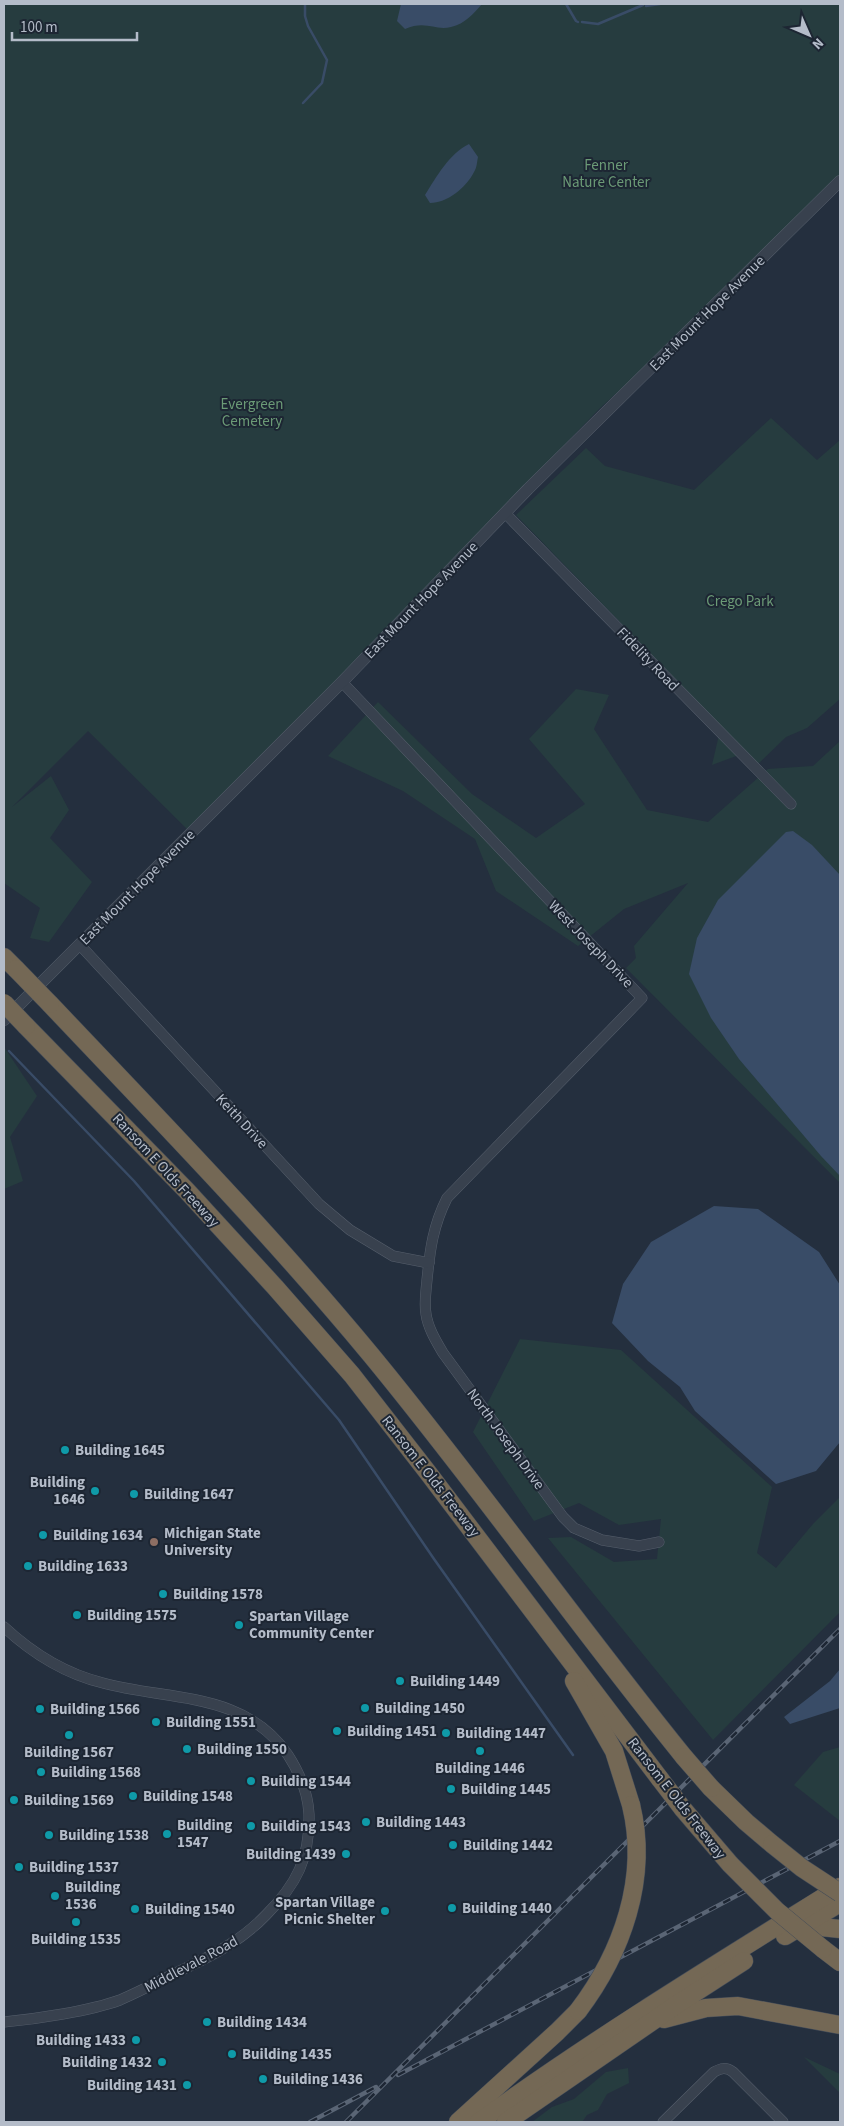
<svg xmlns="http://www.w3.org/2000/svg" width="844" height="2126" viewBox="0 0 844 2126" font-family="'Source Sans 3',sans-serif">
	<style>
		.green { fill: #263c3f }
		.water { fill: #394c67 }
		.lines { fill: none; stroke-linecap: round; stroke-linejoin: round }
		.stream { stroke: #394c67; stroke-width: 2.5 }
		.minor-casing { stroke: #565f6c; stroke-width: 11 }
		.tertiary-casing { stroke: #565f6c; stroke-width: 12 }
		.motorway-casing { stroke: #434c59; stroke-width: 19 }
		.minor { stroke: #38414e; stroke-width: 10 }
		.tertiary { stroke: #38414e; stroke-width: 11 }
		.motorway { stroke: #746855; stroke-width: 18 }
		.rail-casing { stroke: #5a6575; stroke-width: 4.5 }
		.rail { stroke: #1d2633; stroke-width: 2.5; stroke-dasharray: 8; stroke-linecap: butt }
		.motorway-bridge-casing { stroke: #434c59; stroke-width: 19; stroke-linecap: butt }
		.motorway-bridge { stroke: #746855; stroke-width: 18 }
		.culture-dot { fill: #0f9aa8; stroke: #1d2633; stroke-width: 2 }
		.education-dot { fill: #8d6e63; stroke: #1d2633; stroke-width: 2 }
		.labels { text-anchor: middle; stroke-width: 4; stroke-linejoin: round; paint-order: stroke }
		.park-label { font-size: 15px; fill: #6b9a76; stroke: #1d2633 }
		.street-label { font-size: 15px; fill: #b4bcc9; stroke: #1d2633 }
		.poi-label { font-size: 15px; font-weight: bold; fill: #b4bcc9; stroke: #1d2633; text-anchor: start }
	</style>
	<rect width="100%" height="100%" fill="#242f3e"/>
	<g class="green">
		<polygon points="4,4 840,4 840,180 734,287 599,409 191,833 88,731 12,807 51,776 69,810 50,838 92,882 49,942 30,938 40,908 4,883"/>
		<polygon points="771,418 817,460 840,440 840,699 807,728 786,737 758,764 747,752 712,765 721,726 516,515 586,448 605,466 694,490"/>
		<polygon points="576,689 609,695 594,729 647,810 708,822 768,769 813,766 840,741 840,1183 626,968 636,958 634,946 688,883 624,909 578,946 496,891 475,839 403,791 328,756 378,702 472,794 536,838 585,804 529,739"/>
		<polygon points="4,1047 37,1096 10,1137 23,1181 4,1189"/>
		<polygon points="520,1339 621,1350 772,1487 757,1553 776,1568 813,1524 840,1497 840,1612 713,1740 548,1538 571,1537 614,1562 657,1559 661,1519 619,1525 579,1503 534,1521 473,1432"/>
		<polygon points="840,1747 840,1821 794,1785 823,1752"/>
		<polygon points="804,2057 840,2074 840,2093"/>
		<polygon points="628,2068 629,2083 607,2094 598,2110 587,2115 582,2122 532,2122 552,2107 574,2099 606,2072"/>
	</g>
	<g class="water">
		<path d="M401,4h81c-8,9 -17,20 -31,23 -16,4 -25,-7 -46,2l-8,-8z"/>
		<path d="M469,144l9,13c-1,4 -1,11 -4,15 -8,16 -27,31 -44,31l-5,-8c12,-19 24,-41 44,-51z"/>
		<polygon points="793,831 812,845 840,875 840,1176 821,1156 739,1059 711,1018 689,974 697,938 718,900 786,832"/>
		<polygon points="714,1206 758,1209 819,1252 840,1285 840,1442 816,1471 776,1484 695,1411 680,1387 648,1361 612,1323 623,1284 651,1242"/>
		<polygon points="840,1669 840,1708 790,1724 784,1717 830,1681"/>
	</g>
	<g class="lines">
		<g class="stream">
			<polyline points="566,4 576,21 578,22"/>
			<polyline points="646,6 660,4"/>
			<polyline points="582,22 598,24 643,5"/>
			<polyline points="303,103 322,83 327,60 308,26 305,16 305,4"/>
			<polyline points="9,1051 134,1181 339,1420 434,1559 573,1755"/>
		</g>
		<defs>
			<g id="minor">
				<polyline points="505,513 791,804"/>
				<path d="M342,682l300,316 -195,200c-14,28 -17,51 -20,82 -1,11 -3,23 -1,34 2,14 10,27 17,39l120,164 11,11 28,12 37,6 20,-4"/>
				<polyline points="80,945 319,1204 350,1230 393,1256 429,1263"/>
				<path d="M4,1627c28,26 62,47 99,56 66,18 142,8 185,72 11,17 20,38 21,59 1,44 -12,70 -43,101 -23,24 -49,38 -78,52 -23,11 -45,23 -68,33 -30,11 -84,19 -116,22"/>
				<path d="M663,2122l51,-50c7,-4 12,-5 19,0l50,50"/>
			</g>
			<polyline id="tertiary" points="4,1020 342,682 528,489 840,181"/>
			<g id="motorway">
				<polyline points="4,957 16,969"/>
				<path d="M50,1004c109,115 220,229 321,351 108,131 206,270 313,402"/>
				<polyline points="26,1026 187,1191 275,1287 352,1375 429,1474 660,1779"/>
				<polyline points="574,1681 614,1751 631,1805"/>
				<polyline points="711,1788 746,1822 772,1844"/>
				<polyline points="683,1809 730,1864"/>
				<polyline points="800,1931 821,1927 840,1929"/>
				<polyline points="785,1936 840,1903"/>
				<polyline points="823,1949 840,1962"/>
				<polyline points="664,2019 706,2008 738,2006 840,2025"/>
				<polyline points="458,2122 557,2032 578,2011"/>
				<path d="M479,2122c116,-84 239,-159 361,-235"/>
				<polyline points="506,2122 676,2005 744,1961"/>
			</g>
		</defs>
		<use href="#minor" class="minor-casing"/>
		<use href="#tertiary" class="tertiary-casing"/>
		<use href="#motorway" class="motorway-casing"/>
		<use href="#minor" class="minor"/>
		<use href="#tertiary" class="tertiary"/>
		<use href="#motorway" class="motorway"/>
		<defs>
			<g id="rail">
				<polyline points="398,2075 840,1841"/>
				<polyline points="310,2122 376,2087"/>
				<polyline points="346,2122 840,1629"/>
			</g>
		</defs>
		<use href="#rail" class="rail-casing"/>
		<use href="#rail" class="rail"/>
		<defs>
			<g id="motorway-bridge">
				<polyline points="16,969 50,1004"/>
				<polyline points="4,1003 26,1026"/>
				<polyline points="684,1757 711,1788"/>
				<polyline points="660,1779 683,1809"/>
				<polyline points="772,1844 802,1868 840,1893"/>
				<polyline points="730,1864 777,1911 823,1949"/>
				<path d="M578,2011c44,-58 71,-133 53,-206"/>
			</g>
		</defs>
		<use href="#motorway-bridge" class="motorway-bridge-casing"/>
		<use href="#motorway-bridge" class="motorway-bridge"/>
	</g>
	<g class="culture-dot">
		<circle cx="65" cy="1450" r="5"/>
		<circle cx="95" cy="1491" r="5"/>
		<circle cx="134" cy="1494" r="5"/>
		<circle cx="43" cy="1535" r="5"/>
		<circle cx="28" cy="1566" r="5"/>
		<circle cx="163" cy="1594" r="5"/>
		<circle cx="77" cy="1615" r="5"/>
		<circle cx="239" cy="1625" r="5"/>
		<circle cx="400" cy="1681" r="5"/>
		<circle cx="365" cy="1708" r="5"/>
		<circle cx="40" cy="1709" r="5"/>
		<circle cx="156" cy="1722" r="5"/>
		<circle cx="337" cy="1731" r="5"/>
		<circle cx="446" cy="1733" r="5"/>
		<circle cx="69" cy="1735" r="5"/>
		<circle cx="187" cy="1749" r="5"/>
		<circle cx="480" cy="1751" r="5"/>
		<circle cx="41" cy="1772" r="5"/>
		<circle cx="251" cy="1781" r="5"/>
		<circle cx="451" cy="1789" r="5"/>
		<circle cx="133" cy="1796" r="5"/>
		<circle cx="14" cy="1800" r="5"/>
		<circle cx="366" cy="1822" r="5"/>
		<circle cx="251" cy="1826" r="5"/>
		<circle cx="167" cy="1834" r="5"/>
		<circle cx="49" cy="1835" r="5"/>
		<circle cx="453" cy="1845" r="5"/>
		<circle cx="346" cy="1854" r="5"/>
		<circle cx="19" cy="1867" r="5"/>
		<circle cx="55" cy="1896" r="5"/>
		<circle cx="452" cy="1908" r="5"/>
		<circle cx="135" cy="1909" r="5"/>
		<circle cx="385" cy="1911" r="5"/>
		<circle cx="76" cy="1922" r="5"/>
		<circle cx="207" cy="2022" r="5"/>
		<circle cx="136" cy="2040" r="5"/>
		<circle cx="232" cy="2054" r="5"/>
		<circle cx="162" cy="2062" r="5"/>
		<circle cx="263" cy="2079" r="5"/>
		<circle cx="187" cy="2085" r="5"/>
	</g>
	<circle class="education-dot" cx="154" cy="1542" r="5"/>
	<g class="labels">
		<g class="park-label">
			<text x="606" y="170">Fenner<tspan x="606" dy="17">Nature Center</tspan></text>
			<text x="252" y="409">Evergreen<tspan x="252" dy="17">Cemetery</tspan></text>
			<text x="740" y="606">Crego Park</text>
		</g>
		<g class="street-label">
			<text transform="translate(707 313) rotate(-45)" y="5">East Mount Hope Avenue</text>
			<text transform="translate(421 600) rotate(-46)" y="5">East Mount Hope Avenue</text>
			<text transform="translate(648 659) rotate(46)" y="5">Fidelity Road</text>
			<text transform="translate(137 887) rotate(-45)" y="5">East Mount Hope Avenue</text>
			<text transform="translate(591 944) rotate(46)" y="5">West Joseph Drive</text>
			<text transform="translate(242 1121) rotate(47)" y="5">Keith Drive</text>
			<text transform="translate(166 1170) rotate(47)" y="5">Ransom E Olds Freeway</text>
			<text transform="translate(506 1439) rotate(54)" y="5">North Joseph Drive</text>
			<text transform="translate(431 1476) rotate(52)" y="5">Ransom E Olds Freeway</text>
			<text transform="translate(677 1798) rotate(52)" y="5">Ransom E Olds Freeway</text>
			<text transform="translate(191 1964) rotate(-28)" y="5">Middlevale Road</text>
		</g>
		<g class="poi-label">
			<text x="75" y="1455">Building 1645</text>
			<text x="85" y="1487" text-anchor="end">Building<tspan x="85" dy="17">1646</tspan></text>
			<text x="144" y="1499">Building 1647</text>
			<text x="164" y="1538">Michigan State<tspan x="164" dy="17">University</tspan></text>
			<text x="53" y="1540">Building 1634</text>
			<text x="38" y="1571">Building 1633</text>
			<text x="173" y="1599">Building 1578</text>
			<text x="87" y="1620">Building 1575</text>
			<text x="249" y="1621">Spartan Village<tspan x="249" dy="17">Community Center</tspan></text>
			<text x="410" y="1686">Building 1449</text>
			<text x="375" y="1713">Building 1450</text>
			<text x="50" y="1714">Building 1566</text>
			<text x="166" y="1727">Building 1551</text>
			<text x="347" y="1736">Building 1451</text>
			<text x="456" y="1738">Building 1447</text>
			<text x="197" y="1754">Building 1550</text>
			<text x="69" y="1757" text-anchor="middle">Building 1567</text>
			<text x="480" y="1773" text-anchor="middle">Building 1446</text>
			<text x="51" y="1777">Building 1568</text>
			<text x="261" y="1786">Building 1544</text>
			<text x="461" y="1794">Building 1445</text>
			<text x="143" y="1801">Building 1548</text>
			<text x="24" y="1805">Building 1569</text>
			<text x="376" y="1827">Building 1443</text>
			<text x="177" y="1830">Building<tspan x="177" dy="17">1547</tspan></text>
			<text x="261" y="1831">Building 1543</text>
			<text x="59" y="1840">Building 1538</text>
			<text x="463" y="1850">Building 1442</text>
			<text x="336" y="1859" text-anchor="end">Building 1439</text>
			<text x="29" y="1872">Building 1537</text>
			<text x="65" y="1892">Building<tspan x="65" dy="17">1536</tspan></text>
			<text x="375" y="1907" text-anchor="end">Spartan Village<tspan x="375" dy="17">Picnic Shelter</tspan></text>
			<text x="462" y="1913">Building 1440</text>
			<text x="145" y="1914">Building 1540</text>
			<text x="76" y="1944" text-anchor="middle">Building 1535</text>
			<text x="217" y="2027">Building 1434</text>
			<text x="126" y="2045" text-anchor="end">Building 1433</text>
			<text x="242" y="2059">Building 1435</text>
			<text x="152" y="2067" text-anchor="end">Building 1432</text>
			<text x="273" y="2084">Building 1436</text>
			<text x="177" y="2090" text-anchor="end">Building 1431</text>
		</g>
	</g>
	<rect width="844" height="2126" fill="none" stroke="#b4bcc9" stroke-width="10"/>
	<g transform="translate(809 35) rotate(135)" stroke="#1d2633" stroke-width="4" paint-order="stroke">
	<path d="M0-4L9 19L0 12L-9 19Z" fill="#b4bcc9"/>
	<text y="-8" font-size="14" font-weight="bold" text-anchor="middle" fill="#b4bcc9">N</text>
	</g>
	<path d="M12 32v8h125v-8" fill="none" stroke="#b4bcc9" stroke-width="2.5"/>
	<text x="20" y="32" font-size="15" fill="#b4bcc9" stroke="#1d2633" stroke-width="4" paint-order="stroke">100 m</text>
</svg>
